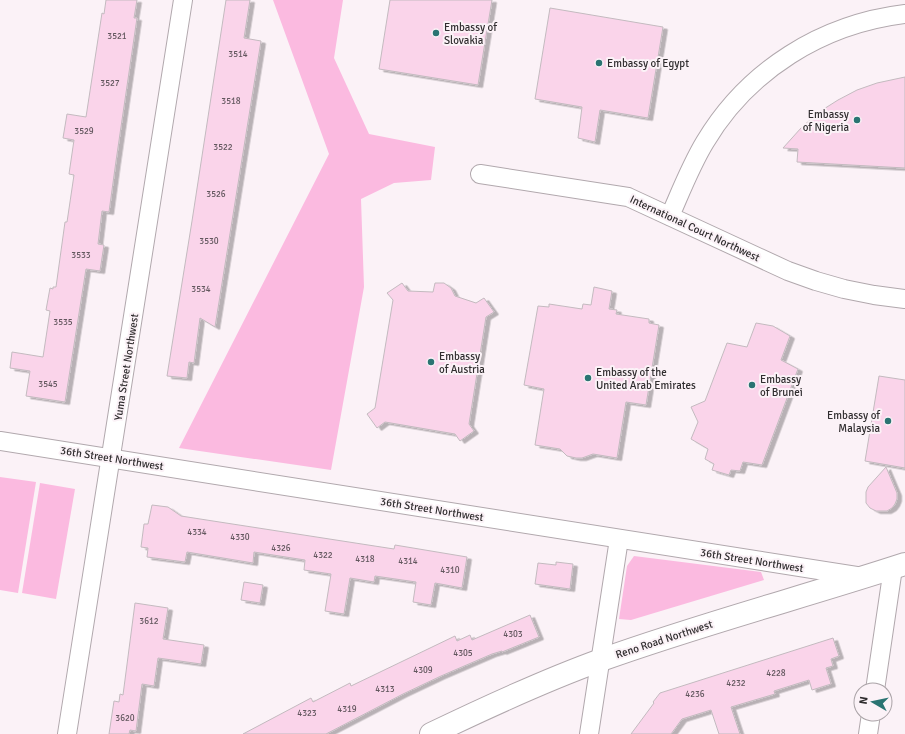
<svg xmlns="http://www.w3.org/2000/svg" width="905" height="734" viewBox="0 0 905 734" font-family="Signika,sans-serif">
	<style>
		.green { fill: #fbbae0 }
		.building { fill: #fad4ea; stroke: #c3babf; filter: url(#shadow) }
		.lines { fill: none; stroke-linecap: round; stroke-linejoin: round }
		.street-casing { stroke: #b1a8ad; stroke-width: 20 }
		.secondary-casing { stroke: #b1a8ad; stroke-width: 24 }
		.street { stroke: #fff; stroke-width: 18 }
		.secondary { stroke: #fff; stroke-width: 22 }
		.poi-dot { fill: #2a7472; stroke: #fbf2f7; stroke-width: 1.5 }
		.labels { text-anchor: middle; stroke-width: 4; stroke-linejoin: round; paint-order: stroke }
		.number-label { font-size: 9px; fill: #62575e }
		.poi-label { font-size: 11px; fill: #302d2f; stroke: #fbf2f7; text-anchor: start }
		.street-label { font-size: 11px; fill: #302d2f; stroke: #fbf2f7 }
	</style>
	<defs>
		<filter id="shadow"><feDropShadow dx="4.5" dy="2.5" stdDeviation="0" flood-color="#0004"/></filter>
	</defs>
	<rect width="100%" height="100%" fill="#fbf2f7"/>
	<g class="green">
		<polygon points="273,0 343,0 334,58 369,134 435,147 431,180 394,183 361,199 364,287 331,470 179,448 329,154"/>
		<polygon points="0,477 36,482 18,593 0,590"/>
		<polygon points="40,483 75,489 56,599 22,593"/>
		<polygon points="634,556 761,572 764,580 631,620 619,619 627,566"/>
	</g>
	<g class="building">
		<polygon points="106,0 137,0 134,18 137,18 116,161 109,212 102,211 98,244 104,245 100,271 86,269 65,402 26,396 30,371 10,368 12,352 43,357 50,311 46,310 50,288 53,289 53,287 56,287 65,222 67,222 74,175 69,174 74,140 63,138 67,114 86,117 102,13 104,14"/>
		<polygon points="226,0 250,0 244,38 261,41 215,327 200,318 194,363 189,362 187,378 167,376 192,221"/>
		<polygon points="390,0 492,0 478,85 379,69"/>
		<polygon points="550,8 663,27 648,118 600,110 595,142 578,138 582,107 535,99"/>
		<polygon points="905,77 905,168 797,162 798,149 783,148 801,128 819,112 838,100 857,90 877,83"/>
		<polygon points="402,283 408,291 433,292 435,283 444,283 451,288 455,296 476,303 484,298 494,312 486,317 469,424 474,431 460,441 455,434 385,422 377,428 367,414 375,408 393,300 387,293"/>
		<polygon points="594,287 612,291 609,309 617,310 616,314 649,319 649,323 659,325 646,405 626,402 617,458 593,454 582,458 576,458 567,456 560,449 535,445 544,389 524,385 538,306 549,307 549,304 582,309 583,304 591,305"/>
		<polygon points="756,323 773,326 790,336 781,360 798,369 762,465 743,462 740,471 731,470 729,475 712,470 714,464 705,459 708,449 691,439 698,422 691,407 705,401 727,343 747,347"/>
		<polygon points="879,376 905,380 905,468 865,461"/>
		<polygon points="886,467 897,493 897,499 895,504 892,508 887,511 876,511 870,508 866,503 866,492 868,487"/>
		<polygon points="152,505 168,507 181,516 213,521 394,549 395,545 467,557 462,588 435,583 431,605 413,602 416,582 375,576 374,582 350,578 344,614 325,611 331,574 304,570 305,560 254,552 253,563 187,552 185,562 147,557 148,548 141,547 144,524 148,524"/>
		<polygon points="556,562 573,564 570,589 535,584 538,563 556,565"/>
		<polygon points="244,582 263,585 260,603 241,600"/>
		<polygon points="135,603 168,608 163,639 204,645 201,664 158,658 154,686 142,684 136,731 130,730 129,734 109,734 114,701 119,702 120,694 123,695"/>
		<polygon points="530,615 539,637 502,652 502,651 492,654 441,676 403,694 326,734 243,734 311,698 313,702 350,683 351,686 455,636 457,641 470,635 472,640"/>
		<polygon points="833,638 839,656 831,659 833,666 826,668 831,684 812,690 809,680 774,691 775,694 731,707 740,734 719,734 711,710 682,719 671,734 631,734 654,703 653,702 660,693"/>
	</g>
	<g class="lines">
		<defs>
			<g id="street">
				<polyline points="480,174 628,197 788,271 816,281 844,289 874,295 905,299"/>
				<path d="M670,216c11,-25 21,-51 35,-74 43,-72 117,-118 200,-128"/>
				<polyline points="0,441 863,577"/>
				<polyline points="875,690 893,568"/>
				<polyline points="67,734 183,0"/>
				<polyline points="589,734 619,539"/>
				<polyline points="868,734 871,714"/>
			</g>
			<path id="secondary" d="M431,734c56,-27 112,-53 170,-74 100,-36 203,-63 304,-96"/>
		</defs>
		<use href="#street" class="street-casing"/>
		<use href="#secondary" class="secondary-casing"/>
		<use href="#street" class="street"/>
		<use href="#secondary" class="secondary"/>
	</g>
	<g class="poi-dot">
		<circle cx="436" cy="33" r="4"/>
		<circle cx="599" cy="63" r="4"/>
		<circle cx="857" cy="120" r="4"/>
		<circle cx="431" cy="362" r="4"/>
		<circle cx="588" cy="378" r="4"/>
		<circle cx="752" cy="385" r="4"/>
		<circle cx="888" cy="421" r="4"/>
	</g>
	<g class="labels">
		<g class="number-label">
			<text x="117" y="39">3521</text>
			<text x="238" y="57">3514</text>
			<text x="110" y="86">3527</text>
			<text x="231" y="104">3518</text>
			<text x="84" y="134">3529</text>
			<text x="223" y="150">3522</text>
			<text x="216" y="197">3526</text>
			<text x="209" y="244">3530</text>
			<text x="81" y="258">3533</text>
			<text x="201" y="292">3534</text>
			<text x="63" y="325">3535</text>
			<text x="48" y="387">3545</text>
			<text x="197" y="535">4334</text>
			<text x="240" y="540">4330</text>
			<text x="281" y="551">4326</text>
			<text x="323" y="558">4322</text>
			<text x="365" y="562">4318</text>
			<text x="408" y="564">4314</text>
			<text x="450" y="573">4310</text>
			<text x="149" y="624">3612</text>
			<text x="513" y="637">4303</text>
			<text x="463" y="656">4305</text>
			<text x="423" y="673">4309</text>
			<text x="776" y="676">4228</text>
			<text x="736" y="686">4232</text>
			<text x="385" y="692">4313</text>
			<text x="695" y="697">4236</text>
			<text x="347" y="712">4319</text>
			<text x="307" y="716">4323</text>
			<text x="125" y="721">3620</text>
		</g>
		<g class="poi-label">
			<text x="444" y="31">Embassy of<tspan x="444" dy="13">Slovakia</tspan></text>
			<text x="607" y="67">Embassy of Egypt</text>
			<text x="849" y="118" text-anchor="end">Embassy<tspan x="849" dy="13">of Nigeria</tspan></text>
			<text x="439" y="360">Embassy<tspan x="439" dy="13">of Austria</tspan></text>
			<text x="596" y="376">Embassy of the<tspan x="596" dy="13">United Arab Emirates</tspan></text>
			<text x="760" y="383">Embassy<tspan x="760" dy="13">of Brunei</tspan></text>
			<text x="880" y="419" text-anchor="end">Embassy of<tspan x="880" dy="13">Malaysia</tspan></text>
		</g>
		<g class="street-label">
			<text transform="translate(695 228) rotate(25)" y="4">International Court Northwest</text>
			<text transform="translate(126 367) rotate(-81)" y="4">Yuma Street Northwest</text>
			<text transform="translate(112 458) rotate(9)" y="4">36th Street Northwest</text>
			<text transform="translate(432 509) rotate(9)" y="4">36th Street Northwest</text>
			<text transform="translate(752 560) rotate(9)" y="4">36th Street Northwest</text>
			<text transform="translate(664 639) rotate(-18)" y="4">Reno Road Northwest</text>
		</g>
	</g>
	<g transform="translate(873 702) rotate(279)"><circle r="19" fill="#fbf2f7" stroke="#aaa3a7"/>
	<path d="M0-3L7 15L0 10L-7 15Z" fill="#2a7472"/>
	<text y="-6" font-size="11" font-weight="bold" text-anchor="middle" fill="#302d2f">N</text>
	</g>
</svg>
